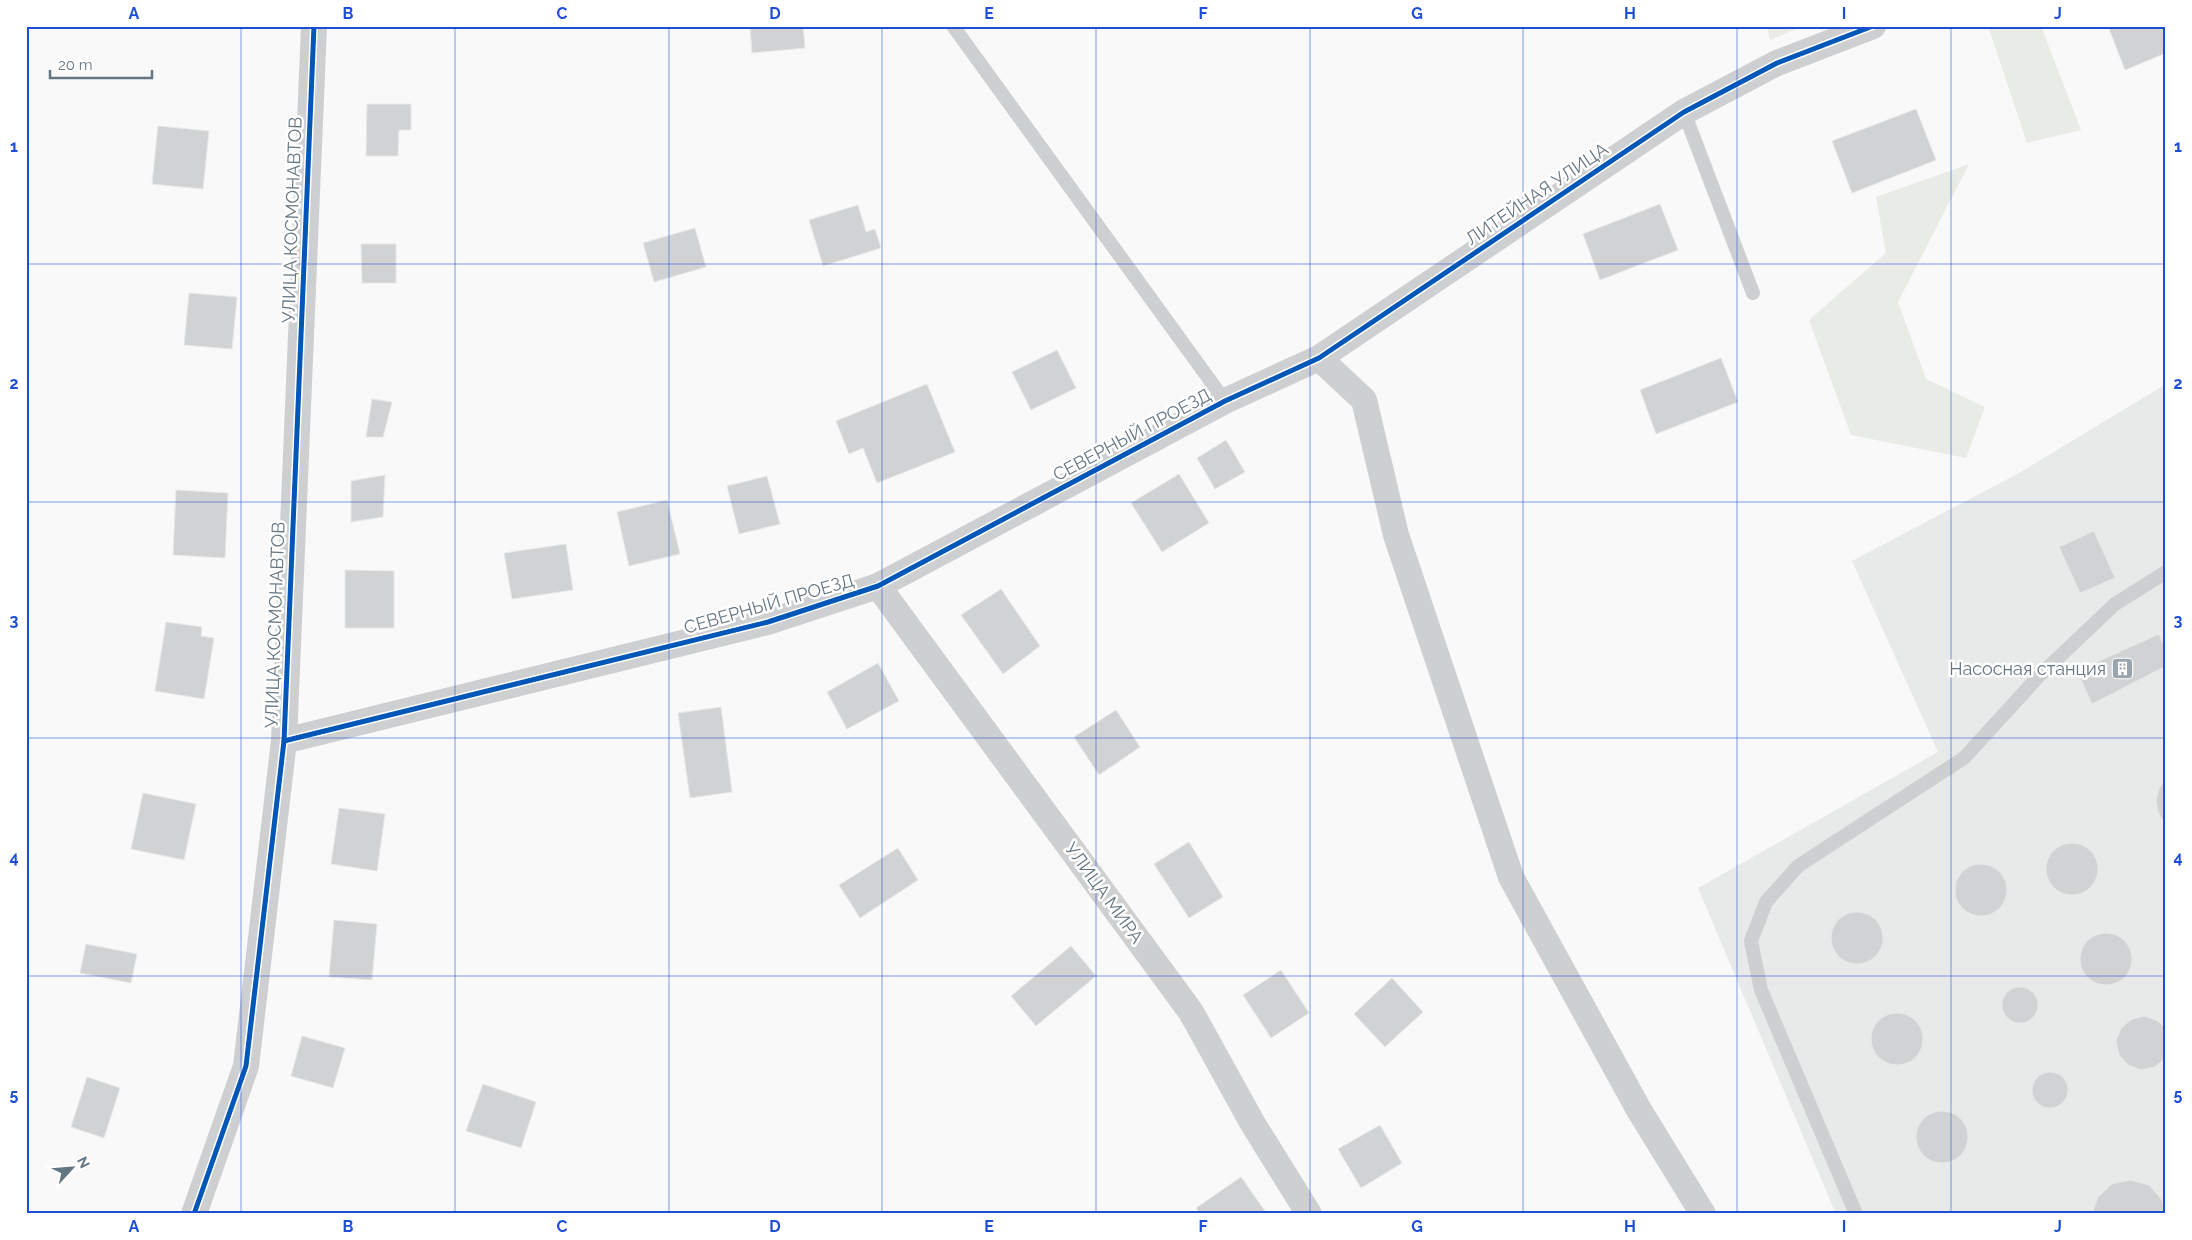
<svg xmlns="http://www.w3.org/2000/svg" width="2192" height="1240" viewBox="0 0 2192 1240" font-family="Raleway,sans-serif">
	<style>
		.built { fill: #e8e9e9 }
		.green { fill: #e8ebe6 }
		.building { fill: #d0d2d3; stroke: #e8e8e8 }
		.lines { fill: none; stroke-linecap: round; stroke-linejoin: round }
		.service { stroke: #cecfd0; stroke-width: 14 }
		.minor { stroke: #cecfd0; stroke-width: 26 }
		.cycleway-casing { stroke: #fff; stroke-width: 8 }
		.cycleway { stroke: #0057b8; stroke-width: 5 }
		.grid { fill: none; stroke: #1d4ed8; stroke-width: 1; stroke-opacity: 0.55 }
		.labels { text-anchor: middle; stroke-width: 5; stroke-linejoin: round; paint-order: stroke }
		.street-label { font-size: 18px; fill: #657683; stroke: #fff }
		.poi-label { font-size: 18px; fill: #657683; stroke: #fff; text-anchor: end }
		.neatline { fill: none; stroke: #1d4ed8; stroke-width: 2 }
		.grid-label { font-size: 16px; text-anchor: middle; font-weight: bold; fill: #1d4ed8 }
	</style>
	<rect width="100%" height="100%" fill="#f9f9f9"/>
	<polygon class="built" points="2166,384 2166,1214 1836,1214 1698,888 1938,752 1852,561 2019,473"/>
	<g class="green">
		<polygon points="1767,26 1803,26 1770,40"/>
		<polygon points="1988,26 2041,26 2081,130 2027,143"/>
		<polygon points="1969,164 1898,302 1926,379 1985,407 1966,458 1851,435 1809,320 1886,253 1876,197"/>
	</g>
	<g class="building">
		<polygon points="750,26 803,26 805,48 752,53"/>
		<polygon points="2108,26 2166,26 2166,53 2125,70"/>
		<polygon points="367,104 411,104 411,130 399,130 398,156 366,156"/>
		<polygon points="1916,109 1936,160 1852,193 1832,141"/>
		<polygon points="158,126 209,131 203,189 152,184"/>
		<polygon points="1660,204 1678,250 1600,280 1583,234"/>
		<polygon points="858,205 866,232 875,229 881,248 823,266 809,220"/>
		<polygon points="695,228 706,267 654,282 643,243"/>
		<polygon points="361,244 396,244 396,283 362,283"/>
		<polygon points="189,293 237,297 232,349 184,345"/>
		<polygon points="1057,350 1076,388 1031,410 1012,372"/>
		<polygon points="1721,358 1738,402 1656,434 1640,390"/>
		<polygon points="927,384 955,452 877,483 863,448 849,454 836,421"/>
		<polygon points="372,399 392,402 383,437 366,437"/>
		<polygon points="1226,440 1245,472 1215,489 1197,458"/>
		<polygon points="1179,474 1209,523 1162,552 1131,503"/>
		<polygon points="385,475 383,517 351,522 351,481"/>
		<polygon points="767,476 780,524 739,534 727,486"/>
		<polygon points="176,490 228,493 225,558 173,555"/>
		<polygon points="667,500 680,554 629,566 617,512"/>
		<polygon points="2094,531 2115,578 2080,593 2059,547"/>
		<polygon points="566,544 573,590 512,599 504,553"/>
		<polygon points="345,570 394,571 394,628 345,628"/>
		<polygon points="1001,589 1040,646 1003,674 961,615"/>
		<polygon points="166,622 202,627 201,636 214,638 204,699 155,691"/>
		<polygon points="2159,634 2166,651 2166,666 2092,704 2077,671"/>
		<polygon points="878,663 899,701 847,729 827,692"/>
		<polygon points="721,707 732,792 690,798 678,713"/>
		<polygon points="1116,710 1140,747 1099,775 1074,737"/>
		<polygon points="2165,778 2166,777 2166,827 2158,812 2156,800 2159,789"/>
		<polygon points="143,793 196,804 184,860 131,849"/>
		<polygon points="339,808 385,814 377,871 331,864"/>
		<polygon points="1189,842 1223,897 1189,918 1154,864"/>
		<circle cx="2072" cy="869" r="26"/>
		<polygon points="898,848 918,880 860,918 839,885"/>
		<circle cx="1981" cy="890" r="26"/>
		<circle cx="1857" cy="938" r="26"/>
		<polygon points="334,920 377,924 372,980 329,977"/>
		<circle cx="2106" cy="959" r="26"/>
		<polygon points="86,944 137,954 131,983 80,973"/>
		<polygon points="1071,946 1096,976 1036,1026 1011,996"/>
		<polygon points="1281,970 1309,1013 1271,1038 1243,995"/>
		<polygon points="1392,978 1423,1012 1385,1047 1354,1014"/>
		<circle cx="2020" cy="1005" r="18"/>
		<circle cx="1897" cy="1039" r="26"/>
		<polygon points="2145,1016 2158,1021 2166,1029 2166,1057 2155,1067 2141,1070 2128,1065 2119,1055 2116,1041 2121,1028 2132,1019"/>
		<polygon points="302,1036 345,1048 333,1088 291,1076"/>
		<circle cx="2050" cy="1090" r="18"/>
		<polygon points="87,1077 120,1088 104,1138 71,1127"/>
		<polygon points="483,1084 536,1102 521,1148 466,1131"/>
		<circle cx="1942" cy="1137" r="26"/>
		<polygon points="1380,1125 1402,1163 1361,1188 1338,1149"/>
		<polygon points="1241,1177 1267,1214 1200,1214 1196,1208"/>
		<polygon points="2130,1180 2149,1185 2162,1200 2165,1214 2092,1214 2098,1197 2112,1184"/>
	</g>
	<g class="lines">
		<g class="service">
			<polyline points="953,26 1225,401"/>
			<polyline points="1684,112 1753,293"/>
			<polyline points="1856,1214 1761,990 1751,941 1766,902 1798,866 1964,758 2038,677 2115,604 2166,572"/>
		</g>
		<g class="minor">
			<polyline points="1319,358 1364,400 1396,535 1511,877 1639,1110 1703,1214"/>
			<polyline points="878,586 1191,1012 1253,1124 1309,1214"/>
			<polyline points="284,741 768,622 878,586 1225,401 1319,358 1684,112 1777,63 1873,26"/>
			<polyline points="194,1214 246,1066 284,741 314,26"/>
		</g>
		<defs>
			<g id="cycleway">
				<polyline points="284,741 768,622 878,586 1225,401 1319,358 1684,112 1777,63 1873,26"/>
				<polyline points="194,1214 246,1066 284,741 314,26"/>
			</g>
		</defs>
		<use href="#cycleway" class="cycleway-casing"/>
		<use href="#cycleway" class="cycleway"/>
	</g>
	<path class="grid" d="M241,26v1188M455,26v1188M669,26v1188M882,26v1188M1096,26v1188M1310,26v1188M1523,26v1188M1737,26v1188M1951,26v1188M26,264h2140M26,502h2140M26,738h2140M26,976h2140"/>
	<defs>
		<symbol id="building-square" viewBox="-11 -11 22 22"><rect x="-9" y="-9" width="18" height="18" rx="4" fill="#99a4ac" stroke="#fff"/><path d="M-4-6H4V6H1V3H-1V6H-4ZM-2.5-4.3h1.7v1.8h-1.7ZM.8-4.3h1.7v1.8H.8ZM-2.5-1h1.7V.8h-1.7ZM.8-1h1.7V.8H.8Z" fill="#fff"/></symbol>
	</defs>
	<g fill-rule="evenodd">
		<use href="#building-square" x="2110" y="656" width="25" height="25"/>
	</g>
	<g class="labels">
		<g class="street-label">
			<text transform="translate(1537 194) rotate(-34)" y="6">ЛИТЕЙНАЯ УЛИЦА</text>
			<text transform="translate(292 220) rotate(-88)" y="6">УЛИЦА КОСМОНАВТОВ</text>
			<text transform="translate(1132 435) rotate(-28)" y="6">СЕВЕРНЫЙ ПРОЕЗД</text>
			<text transform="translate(769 604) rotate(-16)" y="6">СЕВЕРНЫЙ ПРОЕЗД</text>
			<text transform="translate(275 625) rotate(-88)" y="6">УЛИЦА КОСМОНАВТОВ</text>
			<text transform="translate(1104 893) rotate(54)" y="6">УЛИЦА МИРА</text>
		</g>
		<g class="poi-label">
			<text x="2106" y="675">Насосная станция</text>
		</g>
	</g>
	<rect width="2192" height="1240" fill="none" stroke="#ffffff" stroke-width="55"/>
	<g transform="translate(72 1168) rotate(64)" stroke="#ffffff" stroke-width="4" paint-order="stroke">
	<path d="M0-4L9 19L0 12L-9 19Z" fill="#657683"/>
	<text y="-8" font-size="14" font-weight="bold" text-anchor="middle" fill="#657683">N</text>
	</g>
	<path d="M50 70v8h102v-8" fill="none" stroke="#657683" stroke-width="2.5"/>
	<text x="58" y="70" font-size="15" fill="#657683" stroke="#ffffff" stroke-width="4" paint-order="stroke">20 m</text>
	<rect x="28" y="28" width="2136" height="1184" class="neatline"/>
	<g class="grid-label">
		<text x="134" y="19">A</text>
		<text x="348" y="19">B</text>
		<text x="562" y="19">C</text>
		<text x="775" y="19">D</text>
		<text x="989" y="19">E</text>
		<text x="1203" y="19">F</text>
		<text x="1417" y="19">G</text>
		<text x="1630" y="19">H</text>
		<text x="1844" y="19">I</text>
		<text x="2058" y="19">J</text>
		<text x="14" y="152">1</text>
		<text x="2178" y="152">1</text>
		<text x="14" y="389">2</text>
		<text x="2178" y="389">2</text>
		<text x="14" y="626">3</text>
		<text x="2178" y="626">3</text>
		<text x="14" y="863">4</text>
		<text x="2178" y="863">4</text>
		<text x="14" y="1100">5</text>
		<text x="2178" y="1100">5</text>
		<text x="134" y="1232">A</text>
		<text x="348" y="1232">B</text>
		<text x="562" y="1232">C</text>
		<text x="775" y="1232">D</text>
		<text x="989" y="1232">E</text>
		<text x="1203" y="1232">F</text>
		<text x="1417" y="1232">G</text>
		<text x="1630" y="1232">H</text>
		<text x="1844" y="1232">I</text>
		<text x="2058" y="1232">J</text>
	</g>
</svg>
